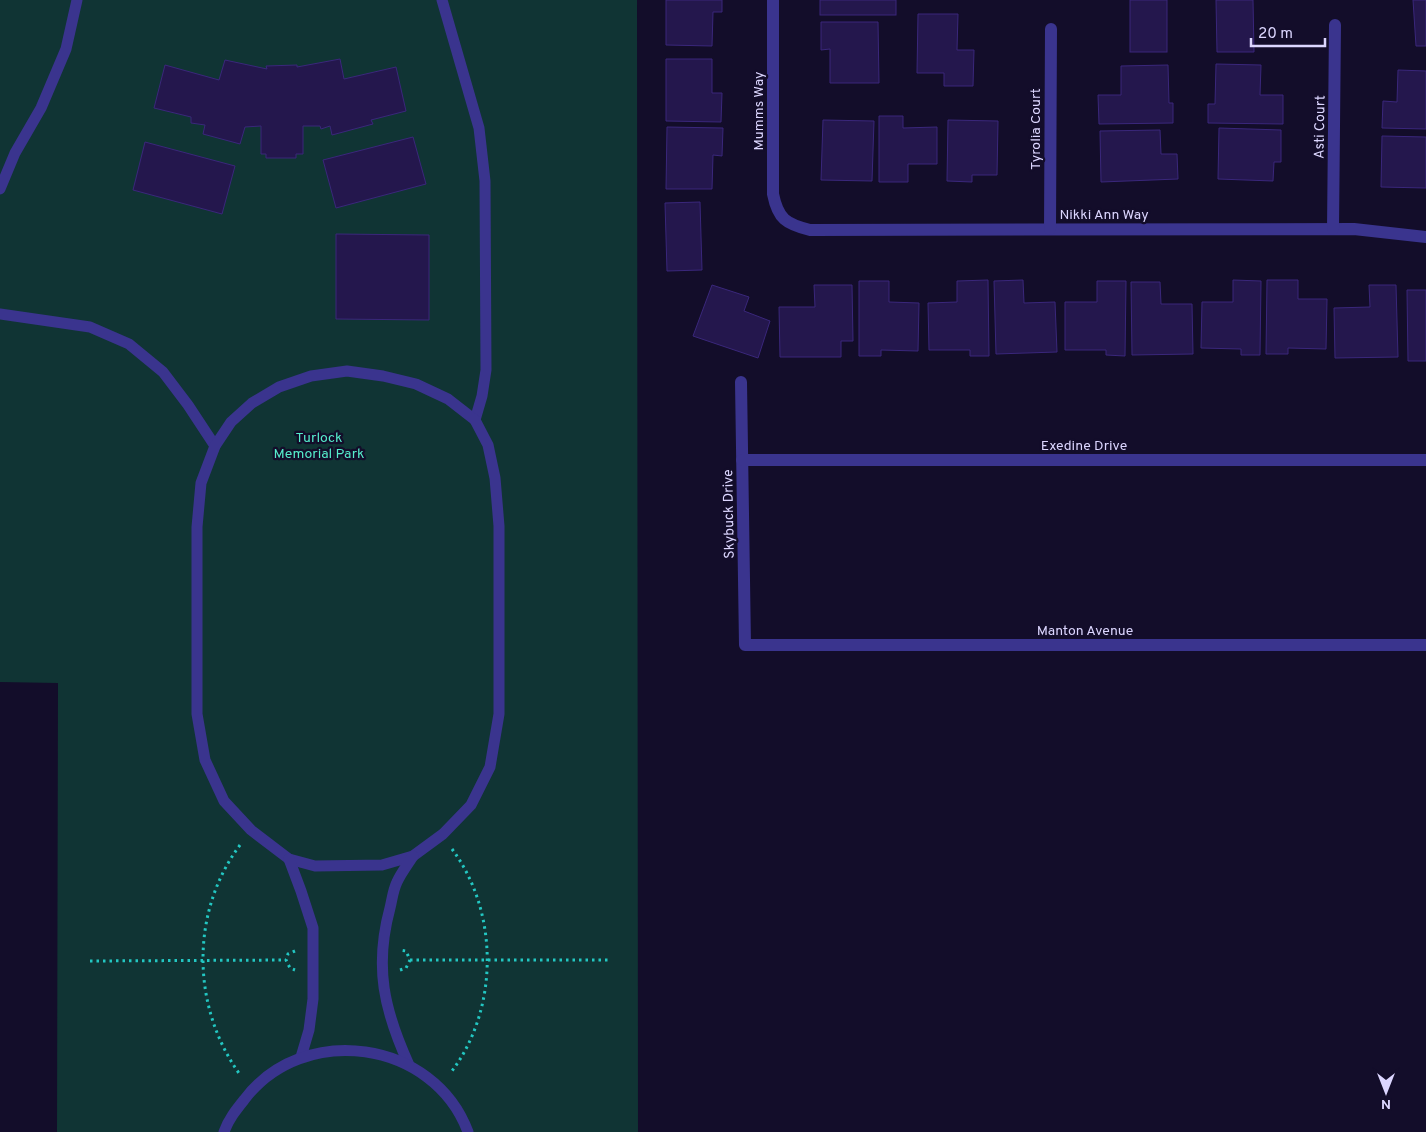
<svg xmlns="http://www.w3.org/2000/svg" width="1426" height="1132" viewBox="0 0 1426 1132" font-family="Overpass,sans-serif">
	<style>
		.green { fill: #103434 }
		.building { fill: #24174d; stroke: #3a277b }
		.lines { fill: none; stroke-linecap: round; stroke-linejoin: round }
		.path { stroke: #23c7c2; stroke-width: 3; stroke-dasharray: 2.5 4; stroke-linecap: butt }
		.lane { stroke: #3a348e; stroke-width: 11 }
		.street { stroke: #3a348e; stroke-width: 12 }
		.labels { text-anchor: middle; stroke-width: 4.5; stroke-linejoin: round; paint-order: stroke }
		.street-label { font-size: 14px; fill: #dcd6ff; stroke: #130d2a }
		.park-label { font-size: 14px; fill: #55eccb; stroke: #130d2a }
	</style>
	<rect width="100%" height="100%" fill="#130d2a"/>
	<polygon class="green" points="0,0 637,0 638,1132 57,1132 58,683 0,682"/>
	<g class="building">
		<polygon points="666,0 722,0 722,12 713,12 712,46 666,45"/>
		<rect x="820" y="0" width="76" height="15"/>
		<rect x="1130" y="0" width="37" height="52"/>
		<polygon points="1216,0 1253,0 1254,52 1217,52"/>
		<polygon points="1413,0 1426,0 1426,46 1416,46"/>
		<polygon points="918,14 958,14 957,50 974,50 973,86 944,86 944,73 917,73"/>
		<polygon points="821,22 878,22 879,83 830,83 830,49 821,50"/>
		<polygon points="340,59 344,79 396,67 406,111 371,120 373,124 332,135 330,126 321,129 320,126 303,126 303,154 296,154 296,158 266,158 266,154 261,154 261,126 245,127 240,144 203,134 205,125 191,123 191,117 154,108 165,65 219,80 225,60 267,69 266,66 297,65 297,67"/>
		<polygon points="666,59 712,59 712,93 722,93 721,122 666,121"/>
		<polygon points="1216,64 1261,65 1260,95 1283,95 1283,124 1208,123 1208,104 1215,104"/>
		<polygon points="1168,65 1169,103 1173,103 1173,123 1099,124 1098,95 1121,95 1121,66"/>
		<polygon points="1398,70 1426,71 1426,129 1382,128 1383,101 1397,102"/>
		<polygon points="879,116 903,116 903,128 937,127 937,164 908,164 908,182 879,182"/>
		<polygon points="823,120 874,121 872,181 821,180"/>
		<polygon points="948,120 998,121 997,175 972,175 972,182 947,181"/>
		<polygon points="667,127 723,128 722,156 713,155 712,189 666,189"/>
		<polygon points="1219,128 1281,130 1281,162 1274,162 1273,181 1218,179"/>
		<polygon points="1160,130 1161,154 1177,154 1178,179 1101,182 1100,131"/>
		<polygon points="1382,136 1426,137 1426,188 1381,187"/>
		<polygon points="413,137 426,184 336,208 323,160"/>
		<polygon points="145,142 235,166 222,214 133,190"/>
		<polygon points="700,202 702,270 667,271 665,203"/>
		<polygon points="336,234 429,235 429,320 336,319"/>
		<polygon points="988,280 989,356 970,356 970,350 929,350 928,303 957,302 957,281"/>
		<polygon points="1023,280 1024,303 1055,302 1057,352 996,354 994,281"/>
		<polygon points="1233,280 1261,281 1260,355 1241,355 1241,349 1201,348 1202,302 1233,302"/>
		<polygon points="1267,280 1298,280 1298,299 1327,299 1326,349 1288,348 1288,354 1266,354"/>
		<polygon points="859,281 889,281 889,302 919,303 918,351 881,350 881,356 859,356"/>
		<polygon points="1097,281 1126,281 1125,356 1106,355 1106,350 1065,350 1065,302 1097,302"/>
		<polygon points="1131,282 1160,282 1161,304 1192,304 1193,354 1132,355"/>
		<polygon points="712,285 749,297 744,311 770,321 758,358 693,336"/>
		<polygon points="814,285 852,285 853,341 841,341 841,357 780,357 779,307 815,307"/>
		<polygon points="1369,285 1396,285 1398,357 1335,358 1334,308 1370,307"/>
		<polygon points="1407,290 1426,290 1426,361 1408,361"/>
	</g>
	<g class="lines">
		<g class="path">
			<path d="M240,845c-50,67 -49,163 1,231"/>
			<path d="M452,849c47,63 47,159 0,222"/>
			<polyline points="295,951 288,954 286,960 290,968 295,970"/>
			<polyline points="410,960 611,960"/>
			<polyline points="90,961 286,960"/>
			<polyline points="400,970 406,968 410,960 406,951 400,950"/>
		</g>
		<g class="lane">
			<polyline points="442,0 479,128 485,181 486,370 482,396 475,420"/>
			<polyline points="0,189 15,153 41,108 66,49 77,0"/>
			<polyline points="0,314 90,327 129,344 163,372 188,405 215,446"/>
			<polygon points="347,371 383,376 416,384 448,399 475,420 488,445 495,478 499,526 499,714 490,767 471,805 443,834 413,856 382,865 315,866 289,859 251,830 224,801 205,760 197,714 197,527 201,483 215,446 231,422 252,403 279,387 311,376"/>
			<polyline points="289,859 301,891 313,928 313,999 309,1030 301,1057"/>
			<path d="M409,1065c-25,-55 -35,-98 -19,-157 2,-8 3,-18 7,-26 4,-9 11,-18 16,-26"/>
			<path d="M224,1132c4,-12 12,-22 20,-32 59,-79 190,-60 224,32"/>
		</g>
		<g class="street">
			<path d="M773,0v194c5,25 13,30 37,36l544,-1 72,8"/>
			<polyline points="1050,229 1051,29"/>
			<polyline points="1333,229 1335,25"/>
			<polyline points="741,382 745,645 1426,645"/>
			<polyline points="742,460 1426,460"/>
		</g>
	</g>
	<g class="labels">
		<g class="street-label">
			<text transform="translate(758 111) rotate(-90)" y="5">Mumms Way</text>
			<text transform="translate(1319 127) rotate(-89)" y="5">Asti Court</text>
			<text transform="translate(1035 129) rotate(-90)" y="5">Tyrolia Court</text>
			<text x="1104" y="219">Nikki Ann Way</text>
			<text x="1084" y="450">Exedine Drive</text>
			<text transform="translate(728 514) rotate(-91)" y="5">Skybuck Drive</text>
			<text x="1085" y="635">Manton Avenue</text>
		</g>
		<g class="park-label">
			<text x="319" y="442">Turlock<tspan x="319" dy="16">Memorial Park</tspan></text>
		</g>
	</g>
	<g transform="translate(1386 1092) rotate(180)" stroke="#130d2a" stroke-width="4" paint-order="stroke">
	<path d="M0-4L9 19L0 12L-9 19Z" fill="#dcd6ff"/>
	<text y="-8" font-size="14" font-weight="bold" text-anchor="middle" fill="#dcd6ff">N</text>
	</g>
	<path d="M1251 38v8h74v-8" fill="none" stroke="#dcd6ff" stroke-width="2.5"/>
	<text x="1258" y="38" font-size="15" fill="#dcd6ff" stroke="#130d2a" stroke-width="4" paint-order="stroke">20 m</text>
</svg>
